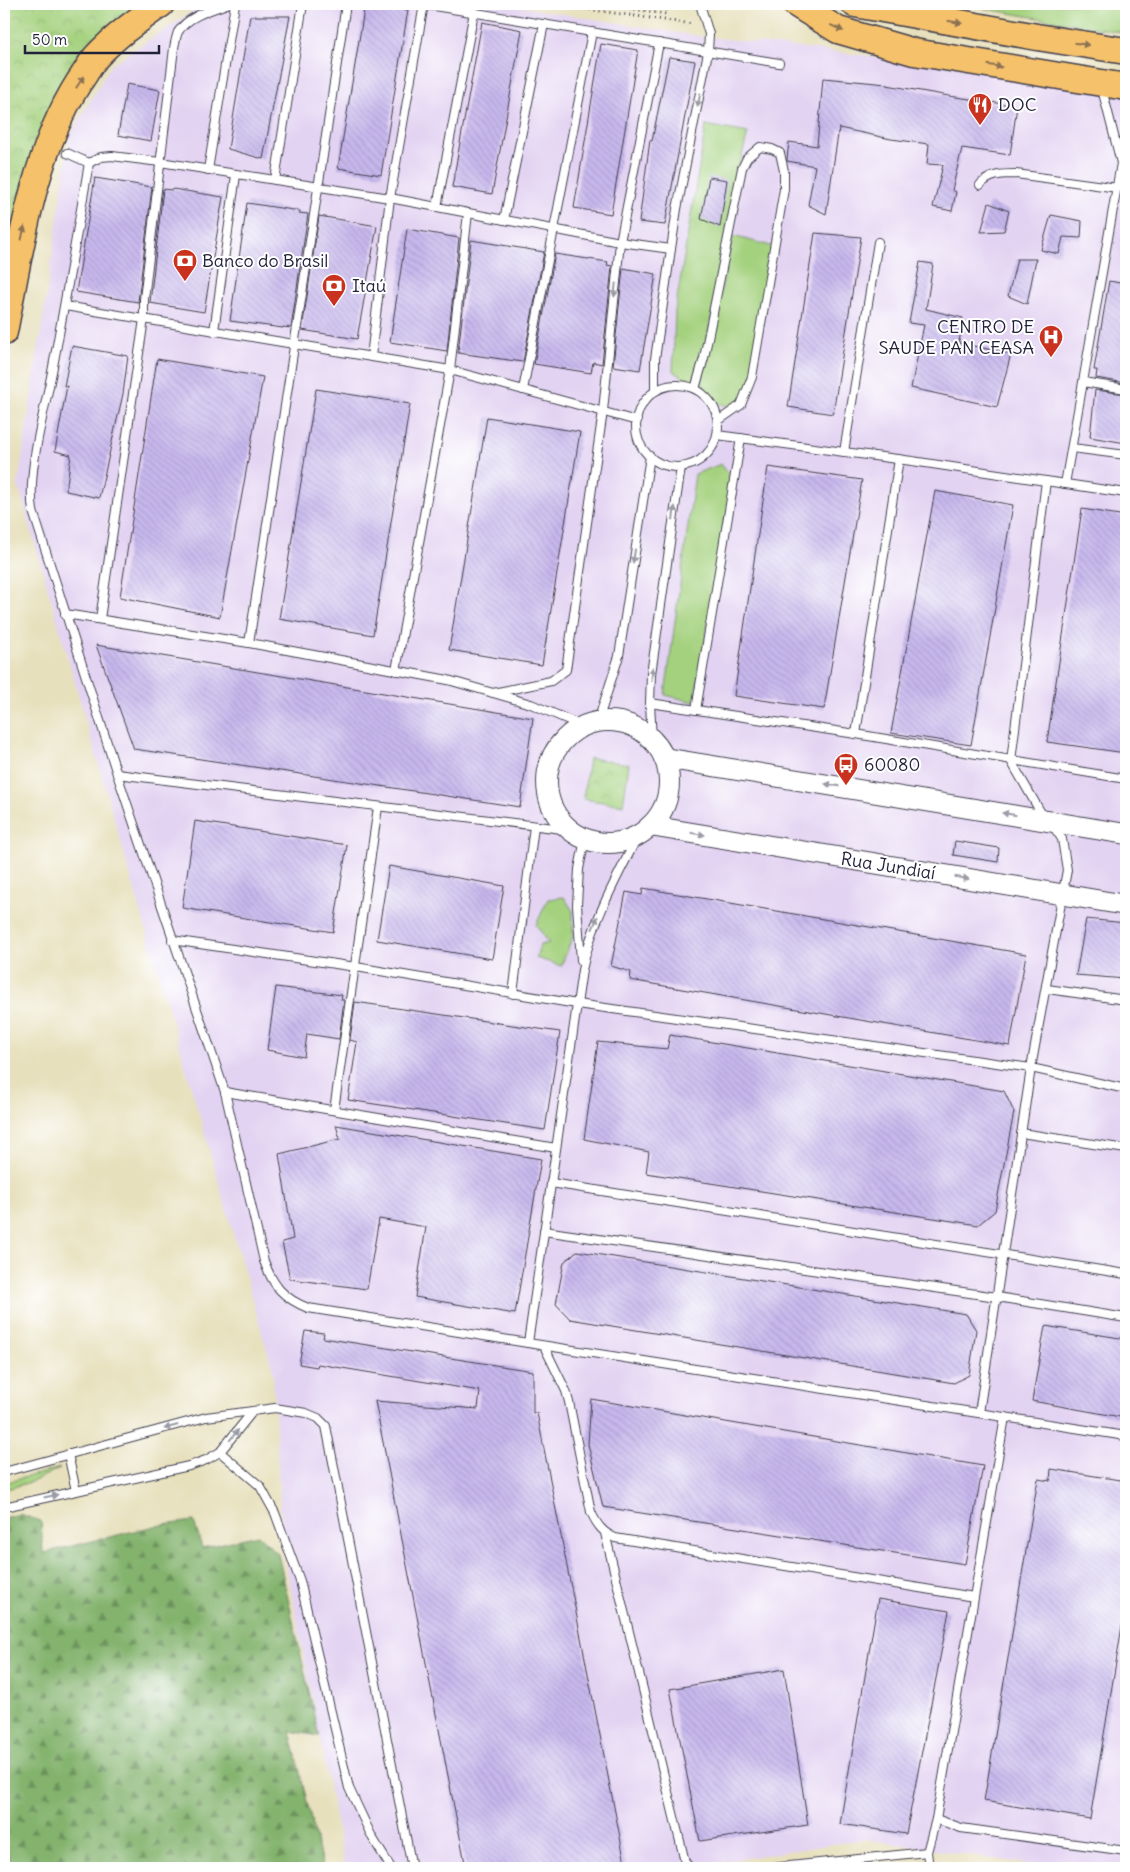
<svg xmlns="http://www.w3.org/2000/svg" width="1130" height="1872" viewBox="0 0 1130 1872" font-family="Delius,sans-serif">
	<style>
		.built { fill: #e3d3f2 }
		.grass { fill: #a4d17e; stroke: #637a5c }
		.forest { fill: url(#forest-firs); stroke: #526a54 }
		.park { fill: url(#park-crowns); stroke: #637a5c }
		.building { fill: url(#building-back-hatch) }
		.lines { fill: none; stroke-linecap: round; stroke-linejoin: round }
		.service-casing { stroke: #403e4e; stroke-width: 10 }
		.tertiary-casing { stroke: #403e4e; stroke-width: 22 }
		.trunk-casing { stroke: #403e4e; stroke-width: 29 }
		.path { stroke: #403e4e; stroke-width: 3; stroke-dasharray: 1 4; stroke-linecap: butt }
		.service { stroke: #fff; stroke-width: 8 }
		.tertiary { stroke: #fff; stroke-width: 20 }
		.trunk { stroke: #f5c16b; stroke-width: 26 }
		.oneway { fill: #8c7253 }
		.oneway2 { fill: #9c9ca7 }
		.labels { text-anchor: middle; stroke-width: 4; stroke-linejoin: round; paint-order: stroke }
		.poi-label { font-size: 18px; fill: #22223b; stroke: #fff; text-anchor: start }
		.street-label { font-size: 18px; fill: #22223b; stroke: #fff }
	</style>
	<defs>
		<pattern id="forest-firs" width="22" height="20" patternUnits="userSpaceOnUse" patternTransform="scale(1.25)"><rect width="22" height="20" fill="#83b36d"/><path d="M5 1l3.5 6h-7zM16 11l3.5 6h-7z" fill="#6b915b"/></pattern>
		<pattern id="park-crowns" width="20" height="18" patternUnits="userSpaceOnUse" patternTransform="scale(1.25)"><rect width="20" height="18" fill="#a4d17e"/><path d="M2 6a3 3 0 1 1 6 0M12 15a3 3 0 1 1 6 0" fill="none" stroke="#8db36e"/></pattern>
		<pattern id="building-back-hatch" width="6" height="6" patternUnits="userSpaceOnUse" patternTransform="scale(1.25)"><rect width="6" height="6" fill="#c7b8ed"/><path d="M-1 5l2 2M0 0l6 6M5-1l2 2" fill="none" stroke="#ab9ecc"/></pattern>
	</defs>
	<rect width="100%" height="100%" fill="#fff"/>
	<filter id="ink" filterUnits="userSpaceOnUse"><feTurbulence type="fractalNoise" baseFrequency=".02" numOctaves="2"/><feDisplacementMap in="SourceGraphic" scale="10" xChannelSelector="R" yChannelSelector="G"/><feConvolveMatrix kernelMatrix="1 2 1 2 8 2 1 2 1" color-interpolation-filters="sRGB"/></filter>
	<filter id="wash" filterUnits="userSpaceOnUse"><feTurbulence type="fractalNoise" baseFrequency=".0096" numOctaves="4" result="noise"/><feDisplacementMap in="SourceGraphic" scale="20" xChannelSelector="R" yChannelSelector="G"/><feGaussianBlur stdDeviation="1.12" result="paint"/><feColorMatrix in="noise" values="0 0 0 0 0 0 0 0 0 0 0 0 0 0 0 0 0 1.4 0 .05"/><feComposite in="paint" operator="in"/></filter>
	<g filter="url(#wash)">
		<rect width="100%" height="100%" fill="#e7e0bc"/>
		<polygon class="built" points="204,4 503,4 691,35 1083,81 1126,88 1126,1868 1053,1868 864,1839 684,1868 345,1868 282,1544 273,1371 18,485 70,136 111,65"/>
		<g class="grass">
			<polygon points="956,4 1126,4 1126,33"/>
			<polygon points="706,125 748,133 737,174 704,358 696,386 673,371 675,311"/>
			<path d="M733,236l42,11 -23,130 -11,28c-23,4 -29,-5 -40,-24z"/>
			<polygon points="721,464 734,481 694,702 665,695 695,474"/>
			<polygon points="564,897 573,911 573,936 561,966 536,958 540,945 549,943 536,925 548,899"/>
			<polygon points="60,1468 34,1481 4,1490 4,1483"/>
		</g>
		<polygon class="forest" points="19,1514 41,1521 43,1553 155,1526 194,1521 202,1548 258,1535 278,1554 319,1736 290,1731 323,1868 4,1868 4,1518"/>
		<g class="park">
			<polygon points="4,4 146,4 81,66 4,293"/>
			<polygon points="589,758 629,764 623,805 583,799"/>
		</g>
		<g id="blocks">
			<g class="building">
				<polygon points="365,4 408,10 381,175 338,168"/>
				<polygon points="250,16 290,16 263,159 228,149"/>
				<polygon points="482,22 522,30 492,194 452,187"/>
				<polygon points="601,44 638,50 611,214 574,208"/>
				<polygon points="669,57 695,61 665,225 639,222 650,140 652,141"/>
				<polygon points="823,78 887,84 887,85 949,96 1017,106 1010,155 962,148 952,190 956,192 952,211 933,207 943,165 927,164 929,144 891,139 839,128 826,214 808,205 815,166 787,161 787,159 789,142 817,146"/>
				<polygon points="127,84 160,90 151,141 118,135"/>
				<polygon points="709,177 727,180 720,227 701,219"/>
				<polygon points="95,178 152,187 138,302 76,292"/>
				<polygon points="163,189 172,190 173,189 223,197 204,312 150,303"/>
				<polygon points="247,203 300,211 299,213 308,214 291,328 283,327 283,328 230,321"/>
				<polygon points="989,203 1009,211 1004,231 981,232"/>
				<polygon points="1051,215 1082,221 1081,238 1063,237 1059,254 1041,250"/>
				<polygon points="319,216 377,226 357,339 302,330"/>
				<polygon points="407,229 459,238 447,351 390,342"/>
				<polygon points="815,233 861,237 833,414 788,407"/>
				<polygon points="471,240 544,252 523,362 458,353"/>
				<polygon points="555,254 608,262 607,265 612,266 602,364 593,362 591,373 534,364"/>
				<polygon points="1017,259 1036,259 1027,304 1008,296"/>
				<polygon points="920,262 933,264 926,309 963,318 959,343 1011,354 997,407 911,388 924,325 909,323"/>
				<polygon points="623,268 656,274 640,370 613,366"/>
				<polygon points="1109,281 1126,284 1126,383 1096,378 1097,370 1094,370"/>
				<polygon points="72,346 128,356 123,394 99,498 66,491 71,455 55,451 67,386 64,386"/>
				<polygon points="157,359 263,377 220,617 120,597"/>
				<polygon points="316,389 410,404 373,635 279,619"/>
				<polygon points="1095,390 1126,394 1126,443 1090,437"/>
				<polygon points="487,417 580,432 542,665 449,650"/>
				<polygon points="768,467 862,480 824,709 734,696"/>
				<polygon points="935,491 1013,505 971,745 891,733"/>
				<polygon points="1082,509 1126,516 1126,753 1047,742"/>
				<polygon points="96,645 533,718 520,807 134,749"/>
				<polygon points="195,821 347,845 333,932 182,908"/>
				<polygon points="955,841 999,848 998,862 953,855"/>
				<polygon points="389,866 504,886 492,959 377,940"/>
				<polygon points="643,888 1026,954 1010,1046 630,980 631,972 611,966 626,892 642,895"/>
				<polygon points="1086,919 1126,923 1126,979 1076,975"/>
				<polygon points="276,987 342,995 341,1000 344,1000 339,1039 307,1034 304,1057 267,1050"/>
				<polygon points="355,1002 560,1032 545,1130 348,1100 357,1042 350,1040"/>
				<polygon points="670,1035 1004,1091 1014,1112 995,1211 978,1225 646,1173 649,1152 584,1139 598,1042 667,1049"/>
				<polygon points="336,1125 541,1159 515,1314 415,1297 426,1227 379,1219 367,1289 290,1279 282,1242 293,1239 279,1154 340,1139"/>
				<polygon points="577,1251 966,1314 976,1330 969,1375 954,1383 570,1319 556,1304 564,1262"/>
				<polygon points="1045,1326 1126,1339 1126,1418 1032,1401"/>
				<polygon points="305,1331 324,1333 323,1338 533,1371 533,1413 537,1413 626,1868 466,1868 375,1401 478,1409 480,1391 318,1364 317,1367 299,1364"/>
				<polygon points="591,1399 983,1466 965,1564 603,1507 588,1444"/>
				<polygon points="1051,1469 1126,1481 1126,1602 1090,1819 984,1801 1038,1479 1050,1481"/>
				<polygon points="878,1599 949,1611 906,1834 840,1824"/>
				<polygon points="784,1669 808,1825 700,1841 670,1689"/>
			</g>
		</g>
	</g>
	<g filter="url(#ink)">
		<use href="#blocks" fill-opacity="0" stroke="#403e4e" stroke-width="1"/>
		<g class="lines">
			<defs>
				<g id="service">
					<polyline points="422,4 779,63"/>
					<polyline points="67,153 89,163"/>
					<path d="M89,163c-12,70 -24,140 -37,209 -8,41 -25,99 -19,139l84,263 108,318 39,169c9,25 19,37 44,47l220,35"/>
					<polyline points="89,163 101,157 112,156 160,162 390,198 620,242 671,249 655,359 655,391"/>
					<polyline points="208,170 235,4"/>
					<polyline points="275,180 303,4"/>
					<path d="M980,185c10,-11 22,-11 36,-11l102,14"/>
					<polyline points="437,207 474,12"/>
					<polyline points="504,220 544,24"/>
					<polyline points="671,249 677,209 708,52 709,34 700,4"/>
					<polyline points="65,306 450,370 637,421"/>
					<polyline points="214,331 236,175"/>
					<polyline points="371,357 390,198 424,4"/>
					<polyline points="1083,382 1121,163 1102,89"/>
					<circle cx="677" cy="426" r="41"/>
					<polyline points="695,389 704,358 742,168 747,158 760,147 772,149 780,153 784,171 784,189 752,377 741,405 718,421"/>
					<polyline points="523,390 592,32"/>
					<polyline points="717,435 912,461 1126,493"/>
					<polyline points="1072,448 1126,455"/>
					<polyline points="844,452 878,242"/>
					<polyline points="1065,484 1083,382 1126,389"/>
					<polyline points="65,614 249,643 448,680 531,704 583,726"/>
					<path d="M100,619l44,-300v-20l30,-251c1,-5 2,-11 4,-16 10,-16 32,-22 49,-28"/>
					<polyline points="249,643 346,4"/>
					<polyline points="396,671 450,370 468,213"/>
					<polyline points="493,693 551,681 566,670 603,411 620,242 659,43"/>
					<polyline points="650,703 856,734 1126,779"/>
					<polyline points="696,710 741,438"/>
					<polyline points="598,721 619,656 650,456"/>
					<polyline points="856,734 899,459"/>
					<polyline points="652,740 650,703 651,674 681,467"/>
					<polyline points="117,774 570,830"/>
					<polyline points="1044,818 1011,761 1046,481"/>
					<path d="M638,836c-22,43 -46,86 -56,134l-54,373 598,93"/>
					<polyline points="172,940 356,967 577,1004 1031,1068 1126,1089"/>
					<polyline points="581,960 577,905 579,869 585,839"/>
					<polyline points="1047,989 1126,1000"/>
					<polyline points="513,994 534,826"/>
					<polyline points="225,1092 556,1148"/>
					<polyline points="334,1110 378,807"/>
					<polyline points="1021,1133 1126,1149"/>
					<polyline points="551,1183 1126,1274"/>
					<polyline points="544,1231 997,1297 1126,1318"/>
					<path d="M544,1346l22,45 3,11 22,110c6,13 11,20 24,26l359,59"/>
					<polyline points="979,1413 1031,1068 1067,870 1062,839 1053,826"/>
					<polyline points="220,1452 260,1486 275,1513 300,1581 349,1788 372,1837 391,1868"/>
					<polyline points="68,1454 76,1491"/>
					<polyline points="4,1472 206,1417 275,1408 306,1413 318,1418 326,1426 412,1868"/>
					<polyline points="4,1507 189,1466 206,1460 220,1452 253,1411"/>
					<polyline points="605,1533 685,1862 690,1868"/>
					<polyline points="936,1819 961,1828 1126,1851"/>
					<polyline points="770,1868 927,1852"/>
					<polyline points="929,1868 927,1852 936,1819 1005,1417"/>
				</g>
				<g id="tertiary">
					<circle cx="608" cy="782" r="61"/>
					<polyline points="664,758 1126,834"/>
					<polyline points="650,826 1126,905"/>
				</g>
				<g id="trunk">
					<polyline points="796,4 838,30 914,52 1126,87"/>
					<polyline points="855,4 1037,37 1126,51"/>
					<path d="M4,332c16,-82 29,-178 75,-250 6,-8 11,-18 17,-25 19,-21 42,-37 65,-53"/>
				</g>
			</defs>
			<use href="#service" class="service-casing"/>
			<use href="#tertiary" class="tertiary-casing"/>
			<use href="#trunk" class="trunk-casing"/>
			<g class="path">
				<polyline points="550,4 693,24"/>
				<polyline points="600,4 666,14 667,4"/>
			</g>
			<use href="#service" class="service"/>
			<use href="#tertiary" class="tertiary"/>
			<use href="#trunk" class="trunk"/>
		</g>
		<defs><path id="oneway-solid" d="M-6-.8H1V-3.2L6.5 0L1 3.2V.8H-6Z" transform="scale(1.25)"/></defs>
		<g class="oneway">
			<use href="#oneway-solid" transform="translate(955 22) rotate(10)"/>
			<use href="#oneway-solid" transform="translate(837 28) rotate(25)"/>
			<use href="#oneway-solid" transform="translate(1082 44) rotate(9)"/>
			<use href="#oneway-solid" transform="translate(995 66) rotate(9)"/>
			<use href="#oneway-solid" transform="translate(80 82) rotate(-57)"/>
			<use href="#oneway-solid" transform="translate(23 233) rotate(-78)"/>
		</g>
		<g class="oneway2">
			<use href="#oneway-solid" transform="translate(699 100) rotate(101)"/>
			<use href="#oneway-solid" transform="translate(615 290) rotate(96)"/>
			<use href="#oneway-solid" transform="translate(674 513) rotate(-82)"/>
			<use href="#oneway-solid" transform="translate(634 556) rotate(99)"/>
			<use href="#oneway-solid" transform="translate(652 674) rotate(-85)"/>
			<use href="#oneway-solid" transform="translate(832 785) rotate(-171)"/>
			<use href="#oneway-solid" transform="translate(1009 814) rotate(-171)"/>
			<use href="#oneway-solid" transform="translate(698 834) rotate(9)"/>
			<use href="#oneway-solid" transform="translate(962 878) rotate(9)"/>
			<use href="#oneway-solid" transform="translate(595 923) rotate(-68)"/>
			<use href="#oneway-solid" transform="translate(171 1427) rotate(165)"/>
			<use href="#oneway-solid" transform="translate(234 1435) rotate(-51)"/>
			<use href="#oneway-solid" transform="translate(51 1496) rotate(-12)"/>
		</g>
	</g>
	<defs>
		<symbol id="restaurant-pin" viewBox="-11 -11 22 30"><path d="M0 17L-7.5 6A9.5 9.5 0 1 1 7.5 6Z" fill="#c8321e" stroke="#fff"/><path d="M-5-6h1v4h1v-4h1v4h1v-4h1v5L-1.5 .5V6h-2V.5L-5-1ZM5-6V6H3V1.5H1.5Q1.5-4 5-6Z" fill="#fff"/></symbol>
		<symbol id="bank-pin" viewBox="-11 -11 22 30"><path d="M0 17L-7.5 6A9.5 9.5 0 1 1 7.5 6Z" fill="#c8321e" stroke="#fff"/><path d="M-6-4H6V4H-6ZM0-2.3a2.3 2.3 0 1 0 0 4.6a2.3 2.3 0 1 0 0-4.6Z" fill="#fff"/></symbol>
		<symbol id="hospital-pin" viewBox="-11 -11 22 30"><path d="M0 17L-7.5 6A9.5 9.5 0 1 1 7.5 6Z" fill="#c8321e" stroke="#fff"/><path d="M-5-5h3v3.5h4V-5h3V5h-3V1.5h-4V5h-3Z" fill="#fff"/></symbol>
		<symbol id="bus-pin" viewBox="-11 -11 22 30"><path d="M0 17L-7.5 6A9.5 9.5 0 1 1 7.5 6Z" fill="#c8321e" stroke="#fff"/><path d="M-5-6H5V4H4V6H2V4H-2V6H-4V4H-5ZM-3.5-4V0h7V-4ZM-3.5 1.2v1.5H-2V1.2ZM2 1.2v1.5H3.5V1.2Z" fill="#fff"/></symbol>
	</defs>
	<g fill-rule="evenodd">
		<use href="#restaurant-pin" x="966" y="91" width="28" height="38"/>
		<use href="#bank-pin" x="171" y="247" width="28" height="38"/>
		<use href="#bank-pin" x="320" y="272" width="28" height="38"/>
		<use href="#hospital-pin" x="1037" y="323" width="28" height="38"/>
		<use href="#bus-pin" x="832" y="751" width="28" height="38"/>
	</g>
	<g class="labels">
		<g class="poi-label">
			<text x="998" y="111">DOC</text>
			<text x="202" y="267">Banco do Brasil</text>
			<text x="352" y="292">Itaú</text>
			<text x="1034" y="333" text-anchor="end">CENTRO DE<tspan x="1034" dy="21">SAUDE PAN CEASA</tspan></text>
			<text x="864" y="771">60080</text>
		</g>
		<g class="street-label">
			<text transform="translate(888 866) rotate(9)" y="6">Rua Jundiaí</text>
		</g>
	</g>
	<rect width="1130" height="1872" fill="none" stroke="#fff" stroke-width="20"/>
	<path d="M25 45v8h134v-8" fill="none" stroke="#22223b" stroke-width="2.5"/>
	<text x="32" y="45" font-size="15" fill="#22223b" stroke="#ffffff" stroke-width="4" paint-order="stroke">50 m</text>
</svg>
